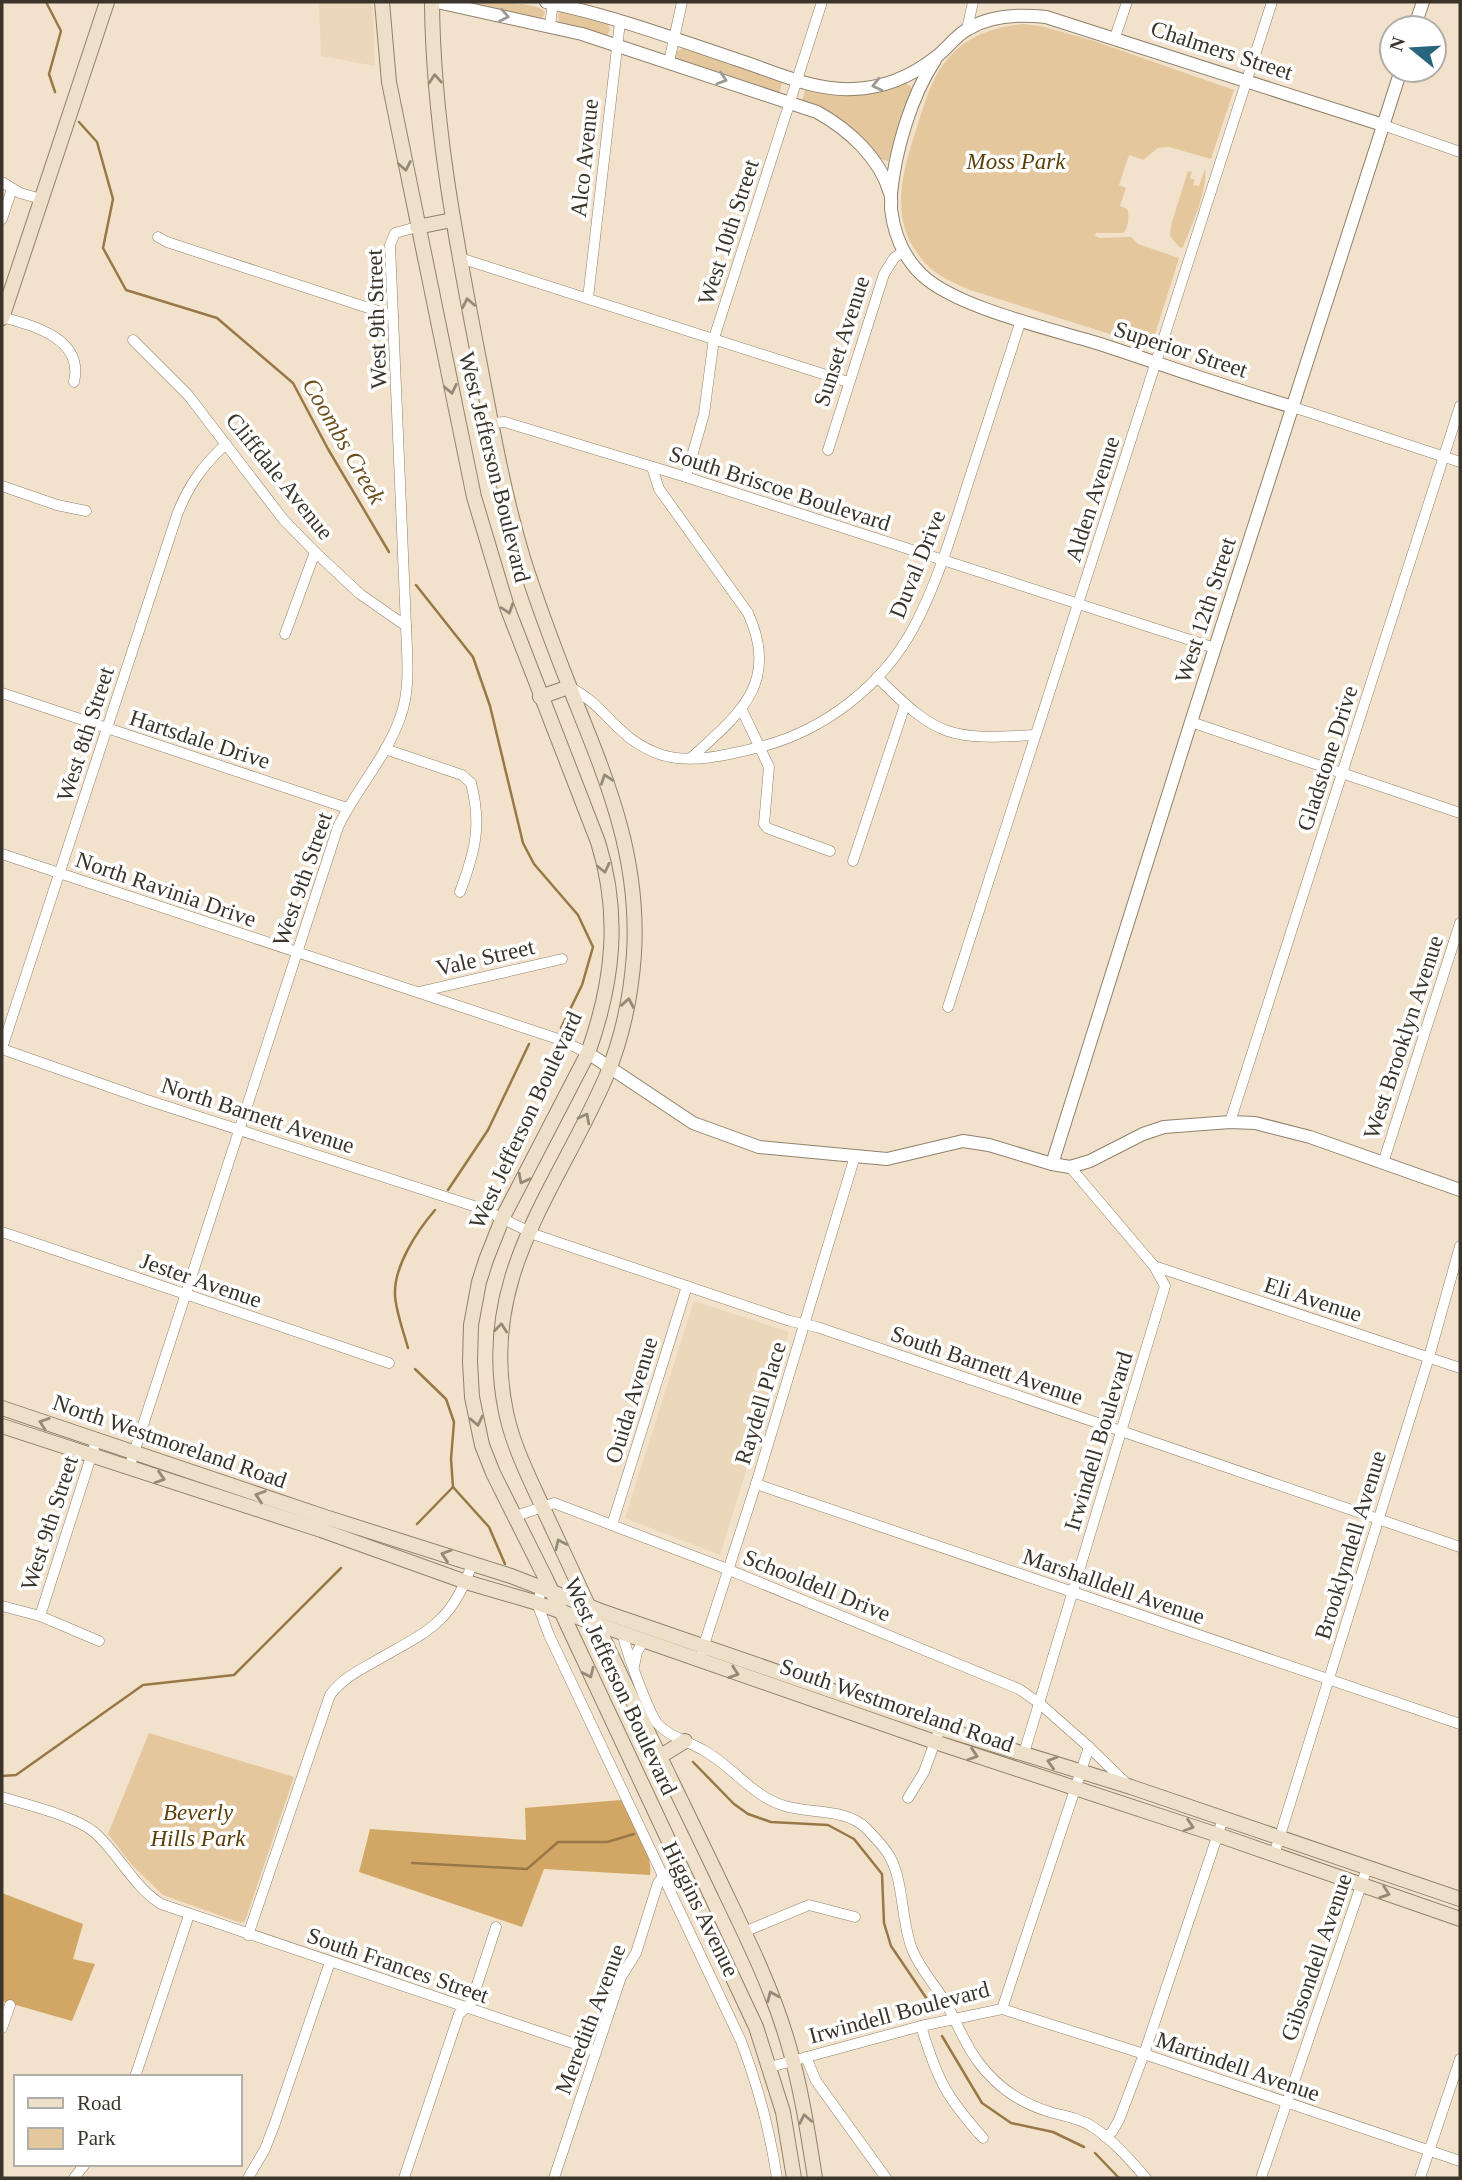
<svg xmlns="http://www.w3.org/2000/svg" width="1462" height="2180" viewBox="0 0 1462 2180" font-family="Georgia,serif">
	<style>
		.built { fill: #ebd7b9 }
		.green { fill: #e4c79d }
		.forest { fill: #d2a765 }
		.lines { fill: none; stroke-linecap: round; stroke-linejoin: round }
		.stream { stroke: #987847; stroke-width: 2.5 }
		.minor-casing { stroke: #8f816c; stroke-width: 11 }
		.tertiary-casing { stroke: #8f816c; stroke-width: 14 }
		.secondary-casing { stroke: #8f816c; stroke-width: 16 }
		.minor { stroke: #fff; stroke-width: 10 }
		.tertiary { stroke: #fff; stroke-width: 12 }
		.secondary { stroke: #eee0c8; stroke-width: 14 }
		.oneway { stroke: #9c9a95 }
		.oneway2 { stroke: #948a7a }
		.labels { text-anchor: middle; stroke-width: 7; stroke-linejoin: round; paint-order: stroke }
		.street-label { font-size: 23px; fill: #3a342b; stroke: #fff }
		.park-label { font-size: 23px; font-style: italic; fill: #5d3f08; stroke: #fff }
		.water-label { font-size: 24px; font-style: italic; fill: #6d4f1d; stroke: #fff }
	</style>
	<rect width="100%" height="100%" fill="#f2e2cb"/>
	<g class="built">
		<polygon points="319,2 372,2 375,66 321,56"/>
		<polygon points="694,1301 789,1332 720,1555 625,1518"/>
	</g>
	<g class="green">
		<path d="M451,2c19,0 85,-2 94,10l-1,4 -5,3z"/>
		<polygon points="563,11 608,24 610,30 606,36 559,24 558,14"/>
		<path d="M1023,24l18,2 53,15 140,49 -23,69 -42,-12 -11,1 -15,12 -14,-5 -10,30 7,3 -6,18 7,3c3,5 1,21 -4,24h-27l-1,3 5,2 31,-1 7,7 41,14 -28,89 -181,-57c-16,-7 -33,-14 -45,-27 -38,-42 -23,-89 -8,-136 9,-28 16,-55 38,-76 18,-17 44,-25 68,-27z"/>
		<polygon points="685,48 783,80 779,94 679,61 676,57 677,51"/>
		<polygon points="902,82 911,86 912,90 888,161 876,158 802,101 806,87"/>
		<path d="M1205,169c3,21 -14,58 -22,78l-3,1 -10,-12 1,-11 17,-54 4,1 -2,6 5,2 -2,5 6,1z"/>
		<polygon points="149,1733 294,1777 245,1921 241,1923 163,1895 132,1865 108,1834"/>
	</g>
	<g class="forest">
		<path d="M621,1800c11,22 32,50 29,75l-106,-6 -22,58 -163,-55 11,-43 156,11 -1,-32z"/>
		<polygon points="2,1893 83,1924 73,1959 95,1964 72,2021 2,2001"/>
	</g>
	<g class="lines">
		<g class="stream">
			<polyline points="46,2 61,31 49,74 55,92"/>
			<polyline points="79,122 97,142 113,199 103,248 126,290 217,318 293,383 328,449 389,552"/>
			<polyline points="416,585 473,657 490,706 523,843 534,864 578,915 593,947 582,985 561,1028"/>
			<polyline points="448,1190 488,1130 529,1044"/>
			<path d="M408,1348c-4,-15 -13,-39 -13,-54 -1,-28 22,-63 40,-84"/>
			<polyline points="415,1369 446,1399 454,1422 451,1459 453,1487 489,1527 505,1564"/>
			<polyline points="417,1524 453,1487"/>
			<polyline points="693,1762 734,1804 748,1814 771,1822 828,1825 854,1839 882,1874 884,1923 891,1946 933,2008"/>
			<polyline points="2,1776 16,1775 143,1685 234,1675 341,1568"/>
			<polyline points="412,1863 527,1869 558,1842 607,1842 634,1834"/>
			<polyline points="942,2036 982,2103 1011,2123 1053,2132 1084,2147"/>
			<polyline points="1095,2153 1119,2178"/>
		</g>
		<defs>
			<g id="minor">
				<polyline points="550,26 553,2"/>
				<polyline points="967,29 973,2"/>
				<polyline points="1115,37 1127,2"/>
				<polyline points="669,62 682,2"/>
				<polyline points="1383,125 1460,152"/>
				<polyline points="2,182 20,193 41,199"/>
				<polyline points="2,219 12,189"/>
				<polyline points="158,237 167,242 393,316"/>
				<polyline points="460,258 848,382"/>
				<polyline points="588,298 620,22"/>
				<path d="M2,317c33,9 82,22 72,65"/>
				<polyline points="133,340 188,395 283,519 315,552 360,594 406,626"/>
				<polyline points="1293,407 1460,462"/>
				<polyline points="491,423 505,422 686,477 1215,648"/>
				<polyline points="828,450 884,274 894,258 904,251"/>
				<path d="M652,467l7,22 89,124c32,71 -9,101 -57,145"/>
				<polyline points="686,477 704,414 714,338 822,2"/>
				<polyline points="2,486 57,505 86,511"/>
				<polyline points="285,634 315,552"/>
				<path d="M877,677c61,61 73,63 158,58"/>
				<path d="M569,687c38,18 47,53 93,68 30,9 65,0 94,-7 67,-16 127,-62 159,-123 23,-44 37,-92 52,-139 18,-55 36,-111 54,-166"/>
				<polyline points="2,693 347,808"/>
				<polyline points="742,710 769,767 764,824 767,828 830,851"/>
				<polyline points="1191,722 1460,813"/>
				<path d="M385,749l77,26 9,8c11,42 4,69 -11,109"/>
				<polyline points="2,854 558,1039 588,1053"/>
				<polyline points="853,861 905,705"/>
				<polyline points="419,992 562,959"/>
				<polyline points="948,1007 1272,2"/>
				<path d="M2,1048l175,-533c11,-29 26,-50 49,-71"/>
				<polyline points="2,1049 147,1100 483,1209 536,1235 790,1321 817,1327 1460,1547"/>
				<polyline points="1230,1122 1460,406"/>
				<polyline points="1383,1163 1460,923"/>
				<polyline points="2,1232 389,1363"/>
				<polyline points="1154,1266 1460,1368"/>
				<path d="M129,1468l209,-641c18,-38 48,-69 62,-109 11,-29 7,-61 6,-92l-16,-381 5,-12 22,-6"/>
				<polyline points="756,1484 1460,1724"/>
				<polyline points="513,1517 554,1503 722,1567 1019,1689 1039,1703 1089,1747 1002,2009"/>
				<polyline points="612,1525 687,1286"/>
				<path d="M542,1589l-5,14 12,32 192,406c17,45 29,90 36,137"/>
				<polyline points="2,1606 40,1616 99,1641"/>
				<polyline points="40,1616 96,1441"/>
				<path d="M623,1635c3,16 25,76 34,88 12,14 31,18 46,27 30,16 48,46 82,56 27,8 60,2 81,22 8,9 18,18 24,29 14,26 11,64 22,92 8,20 23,36 34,54 11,20 19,42 33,60 20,26 43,41 74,50 13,3 28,6 40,14 20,13 37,33 53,51"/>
				<polyline points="702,1651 756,1484 855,1156"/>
				<polyline points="634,1666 637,1652 643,1642"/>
				<polyline points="1089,1747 1130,1787"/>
				<polyline points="1024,1753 1165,1286 1154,1266 1070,1167"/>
				<path d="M2,1797c25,8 73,19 92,35 25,22 39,54 67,72l435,147"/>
				<polyline points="908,1798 924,1772 940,1728"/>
				<polyline points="1274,1855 1429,1357 1460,1246"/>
				<polyline points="744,1932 809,1905 855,1917"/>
				<path d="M248,1935l82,-240c11,-15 26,-23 42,-32 53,-31 79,-37 100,-99"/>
				<path d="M921,2026c16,53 25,71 62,112"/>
				<polyline points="2,2028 10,2005"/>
				<polyline points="806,2057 816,2081 886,2178"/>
				<polyline points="770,2067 921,2026 1002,2009 1144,2054 1460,2161"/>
				<polyline points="135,2077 189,1915"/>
				<polyline points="1105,2137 1112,2132 1119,2120 1144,2054 1223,1819"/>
				<polyline points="74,2178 85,2164"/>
				<polyline points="248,2178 265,2149 275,2123 330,1962"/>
				<polyline points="404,2178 459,2014 471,2003 496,1927"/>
				<polyline points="554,2178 621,1977 636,1953 658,1883 664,1875"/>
				<polyline points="1261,2178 1367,1868"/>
				<polyline points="1420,2178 1460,2059"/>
			</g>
			<g id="tertiary">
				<path d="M437,2l145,32 235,78c31,17 63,46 73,81 2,5 1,11 1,16 3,25 13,49 31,66 35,33 130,54 178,69 64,21 128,44 193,63"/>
				<path d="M546,2c64,13 127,36 189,57 38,12 77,32 118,30 30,-1 59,-13 83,-32 11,-8 19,-21 32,-28 23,-14 51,-15 78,-12l337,108"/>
				<polyline points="1414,28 1423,2"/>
				<path d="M891,194c4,-43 20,-98 44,-134"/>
				<polyline points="588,1053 693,1123 759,1147 887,1159 963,1141 989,1145 1052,1164 1070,1167 1090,1161 1143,1134 1164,1127 1230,1122 1255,1123 1310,1137 1460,1190"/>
				<polyline points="1052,1164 1191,722 1401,70"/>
			</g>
			<g id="secondary">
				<path d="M382,2l7,80 85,415 33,110 91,235c23,73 15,141 -10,211l-85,164 -17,43 -7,22 -8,43 -1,37 2,35 10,48 11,28 52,104 211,450 27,85 11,66"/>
				<path d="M432,2c1,116 22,228 44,342 14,72 26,144 47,214 14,44 30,87 47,130 36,90 70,167 64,266 -3,43 -12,85 -28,123 -50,116 -128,200 -100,335 7,34 23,65 37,96 15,32 29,63 44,95 41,90 86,180 129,270 26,55 55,111 72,170 13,44 20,90 27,135"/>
				<polyline points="417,227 452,220"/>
				<polyline points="2,318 107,2"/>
				<polyline points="540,697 569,687"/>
				<polyline points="2,1408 325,1517 511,1576 601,1611 940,1728 1131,1787 1460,1899"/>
				<polyline points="2,1426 321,1530 466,1582 531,1601 935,1742 1218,1835 1460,1919"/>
				<polyline points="661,1756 685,1741"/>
			</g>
		</defs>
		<use href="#minor" class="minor-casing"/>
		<use href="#tertiary" class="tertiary-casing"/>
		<use href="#secondary" class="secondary-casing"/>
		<use href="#minor" class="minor"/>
		<use href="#tertiary" class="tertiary"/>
		<use href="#secondary" class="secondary"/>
	</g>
	<defs><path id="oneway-chevron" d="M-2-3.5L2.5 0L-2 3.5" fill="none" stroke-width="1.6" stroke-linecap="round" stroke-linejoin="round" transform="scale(1.75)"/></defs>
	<g class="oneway">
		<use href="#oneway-chevron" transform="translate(504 16) rotate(11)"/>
		<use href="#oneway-chevron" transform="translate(722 79) rotate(18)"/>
		<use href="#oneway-chevron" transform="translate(877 85) rotate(167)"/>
	</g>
	<g class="oneway2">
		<use href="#oneway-chevron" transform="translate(435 79) rotate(-94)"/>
		<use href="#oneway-chevron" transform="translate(405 166) rotate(79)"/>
		<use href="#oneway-chevron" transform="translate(468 303) rotate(-101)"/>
		<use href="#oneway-chevron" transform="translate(451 389) rotate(78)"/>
		<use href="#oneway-chevron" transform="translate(508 609) rotate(71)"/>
		<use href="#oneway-chevron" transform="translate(606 779) rotate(-109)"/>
		<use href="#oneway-chevron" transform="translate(604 868) rotate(77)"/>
		<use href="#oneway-chevron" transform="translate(628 1003) rotate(-80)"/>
		<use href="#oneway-chevron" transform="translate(585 1118) rotate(-63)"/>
		<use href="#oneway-chevron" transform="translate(523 1179) rotate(117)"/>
		<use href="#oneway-chevron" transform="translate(501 1328) rotate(-84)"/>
		<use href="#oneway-chevron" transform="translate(477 1421) rotate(78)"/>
		<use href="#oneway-chevron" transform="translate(44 1423) rotate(-161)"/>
		<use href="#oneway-chevron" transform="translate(160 1478) rotate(18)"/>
		<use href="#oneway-chevron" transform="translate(260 1496) rotate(-162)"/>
		<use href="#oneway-chevron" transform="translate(560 1544) rotate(-115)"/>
		<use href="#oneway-chevron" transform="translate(446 1555) rotate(-162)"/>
		<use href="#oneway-chevron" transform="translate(589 1673) rotate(65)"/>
		<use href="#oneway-chevron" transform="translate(734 1673) rotate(19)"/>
		<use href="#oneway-chevron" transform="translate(973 1755) rotate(18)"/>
		<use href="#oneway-chevron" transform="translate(1052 1762) rotate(-163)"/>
		<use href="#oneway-chevron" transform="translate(1189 1826) rotate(18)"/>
		<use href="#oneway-chevron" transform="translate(1385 1893) rotate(19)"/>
		<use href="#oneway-chevron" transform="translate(772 1996) rotate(-113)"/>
		<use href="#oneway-chevron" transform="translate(805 2119) rotate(-101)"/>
	</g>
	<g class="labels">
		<g class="street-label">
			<text transform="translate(1222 50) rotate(18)" y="8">Chalmers Street</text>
			<text transform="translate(584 158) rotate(-84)" y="8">Alco Avenue</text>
			<text transform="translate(728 232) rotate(-72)" y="8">West 10th Street</text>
			<text transform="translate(376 319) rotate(-92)" y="8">West 9th Street</text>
			<text transform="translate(841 341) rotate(-72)" y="8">Sunset Avenue</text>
			<text transform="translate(1181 349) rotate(18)" y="8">Superior Street</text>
			<text transform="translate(495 467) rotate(76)" y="8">West Jefferson Boulevard</text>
			<text transform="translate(280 476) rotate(51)" y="8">Cliffdale Avenue</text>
			<text transform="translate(780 488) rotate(18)" y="8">South Briscoe Boulevard</text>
			<text transform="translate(1092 499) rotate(-72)" y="8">Alden Avenue</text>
			<text transform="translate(917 564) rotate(-68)" y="8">Duval Drive</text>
			<text transform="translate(1205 610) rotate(-72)" y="8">West 12th Street</text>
			<text transform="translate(85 734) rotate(-72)" y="8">West 8th Street</text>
			<text transform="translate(200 739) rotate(18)" y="8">Hartsdale Drive</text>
			<text transform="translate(1327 758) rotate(-72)" y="8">Gladstone Drive</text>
			<text transform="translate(302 879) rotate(-71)" y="8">West 9th Street</text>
			<text transform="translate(166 889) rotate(19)" y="8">North Ravinia Drive</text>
			<text transform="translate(485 957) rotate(-13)" y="8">Vale Street</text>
			<text transform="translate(1403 1037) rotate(-72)" y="8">West Brooklyn Avenue</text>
			<text transform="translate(258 1115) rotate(18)" y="8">North Barnett Avenue</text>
			<text transform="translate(525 1120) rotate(-65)" y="8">West Jefferson Boulevard</text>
			<text transform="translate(201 1280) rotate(19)" y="8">Jester Avenue</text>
			<text transform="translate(1313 1299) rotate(18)" y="8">Eli Avenue</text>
			<text transform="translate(987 1365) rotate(19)" y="8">South Barnett Avenue</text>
			<text transform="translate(631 1400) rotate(-73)" y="8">Ouida Avenue</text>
			<text transform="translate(760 1403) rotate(-73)" y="8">Raydell Place</text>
			<text transform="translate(170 1441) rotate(19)" y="8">North Westmoreland Road</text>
			<text transform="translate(1098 1441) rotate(-73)" y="8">Irwindell Boulevard</text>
			<text transform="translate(49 1523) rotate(-72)" y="8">West 9th Street</text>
			<text transform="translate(1350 1545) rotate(-73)" y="8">Brooklyndell Avenue</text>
			<text transform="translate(817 1585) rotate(22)" y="8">Schooldell Drive</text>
			<text transform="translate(1114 1586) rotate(19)" y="8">Marshalldell Avenue</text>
			<text transform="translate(621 1686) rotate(65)" y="8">West Jefferson Boulevard</text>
			<text transform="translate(897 1705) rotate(19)" y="8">South Westmoreland Road</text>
			<text transform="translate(701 1909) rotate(64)" y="8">Higgins Avenue</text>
			<text transform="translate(1316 1957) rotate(-71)" y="8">Gibsondell Avenue</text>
			<text transform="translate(398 1965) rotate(19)" y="8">South Frances Street</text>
			<text transform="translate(899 2012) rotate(-15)" y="8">Irwindell Boulevard</text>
			<text transform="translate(590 2019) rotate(-69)" y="8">Meredith Avenue</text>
			<text transform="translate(1238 2066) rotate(19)" y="8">Martindell Avenue</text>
		</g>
		<g class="park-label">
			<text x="1016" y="169">Moss Park</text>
			<text x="198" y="1820">Beverly<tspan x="198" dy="26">Hills Park</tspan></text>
		</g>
		<g class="water-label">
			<text transform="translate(344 441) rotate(60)" y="8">Coombs Creek</text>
		</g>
	</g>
	<rect width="1462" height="2180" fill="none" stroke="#3a342b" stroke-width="7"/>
	<rect x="14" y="2075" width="228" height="91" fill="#ffffff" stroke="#b0aeaa" stroke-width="2"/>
	<rect x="28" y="2098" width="35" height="10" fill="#eee0c8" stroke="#b0aeaa" stroke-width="2"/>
	<text x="77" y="2110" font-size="21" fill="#3a342b">Road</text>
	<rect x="28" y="2128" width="35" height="21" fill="#e4c79d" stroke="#b0aeaa" stroke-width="2"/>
	<text x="77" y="2145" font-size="21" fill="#3a342b">Park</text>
	<g transform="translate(1413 49) rotate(288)"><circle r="33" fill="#ffffff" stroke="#b0aeaa" stroke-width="2"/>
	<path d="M0-5L12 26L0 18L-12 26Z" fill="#29657d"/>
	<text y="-10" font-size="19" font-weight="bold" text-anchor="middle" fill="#3a342b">N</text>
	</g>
</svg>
